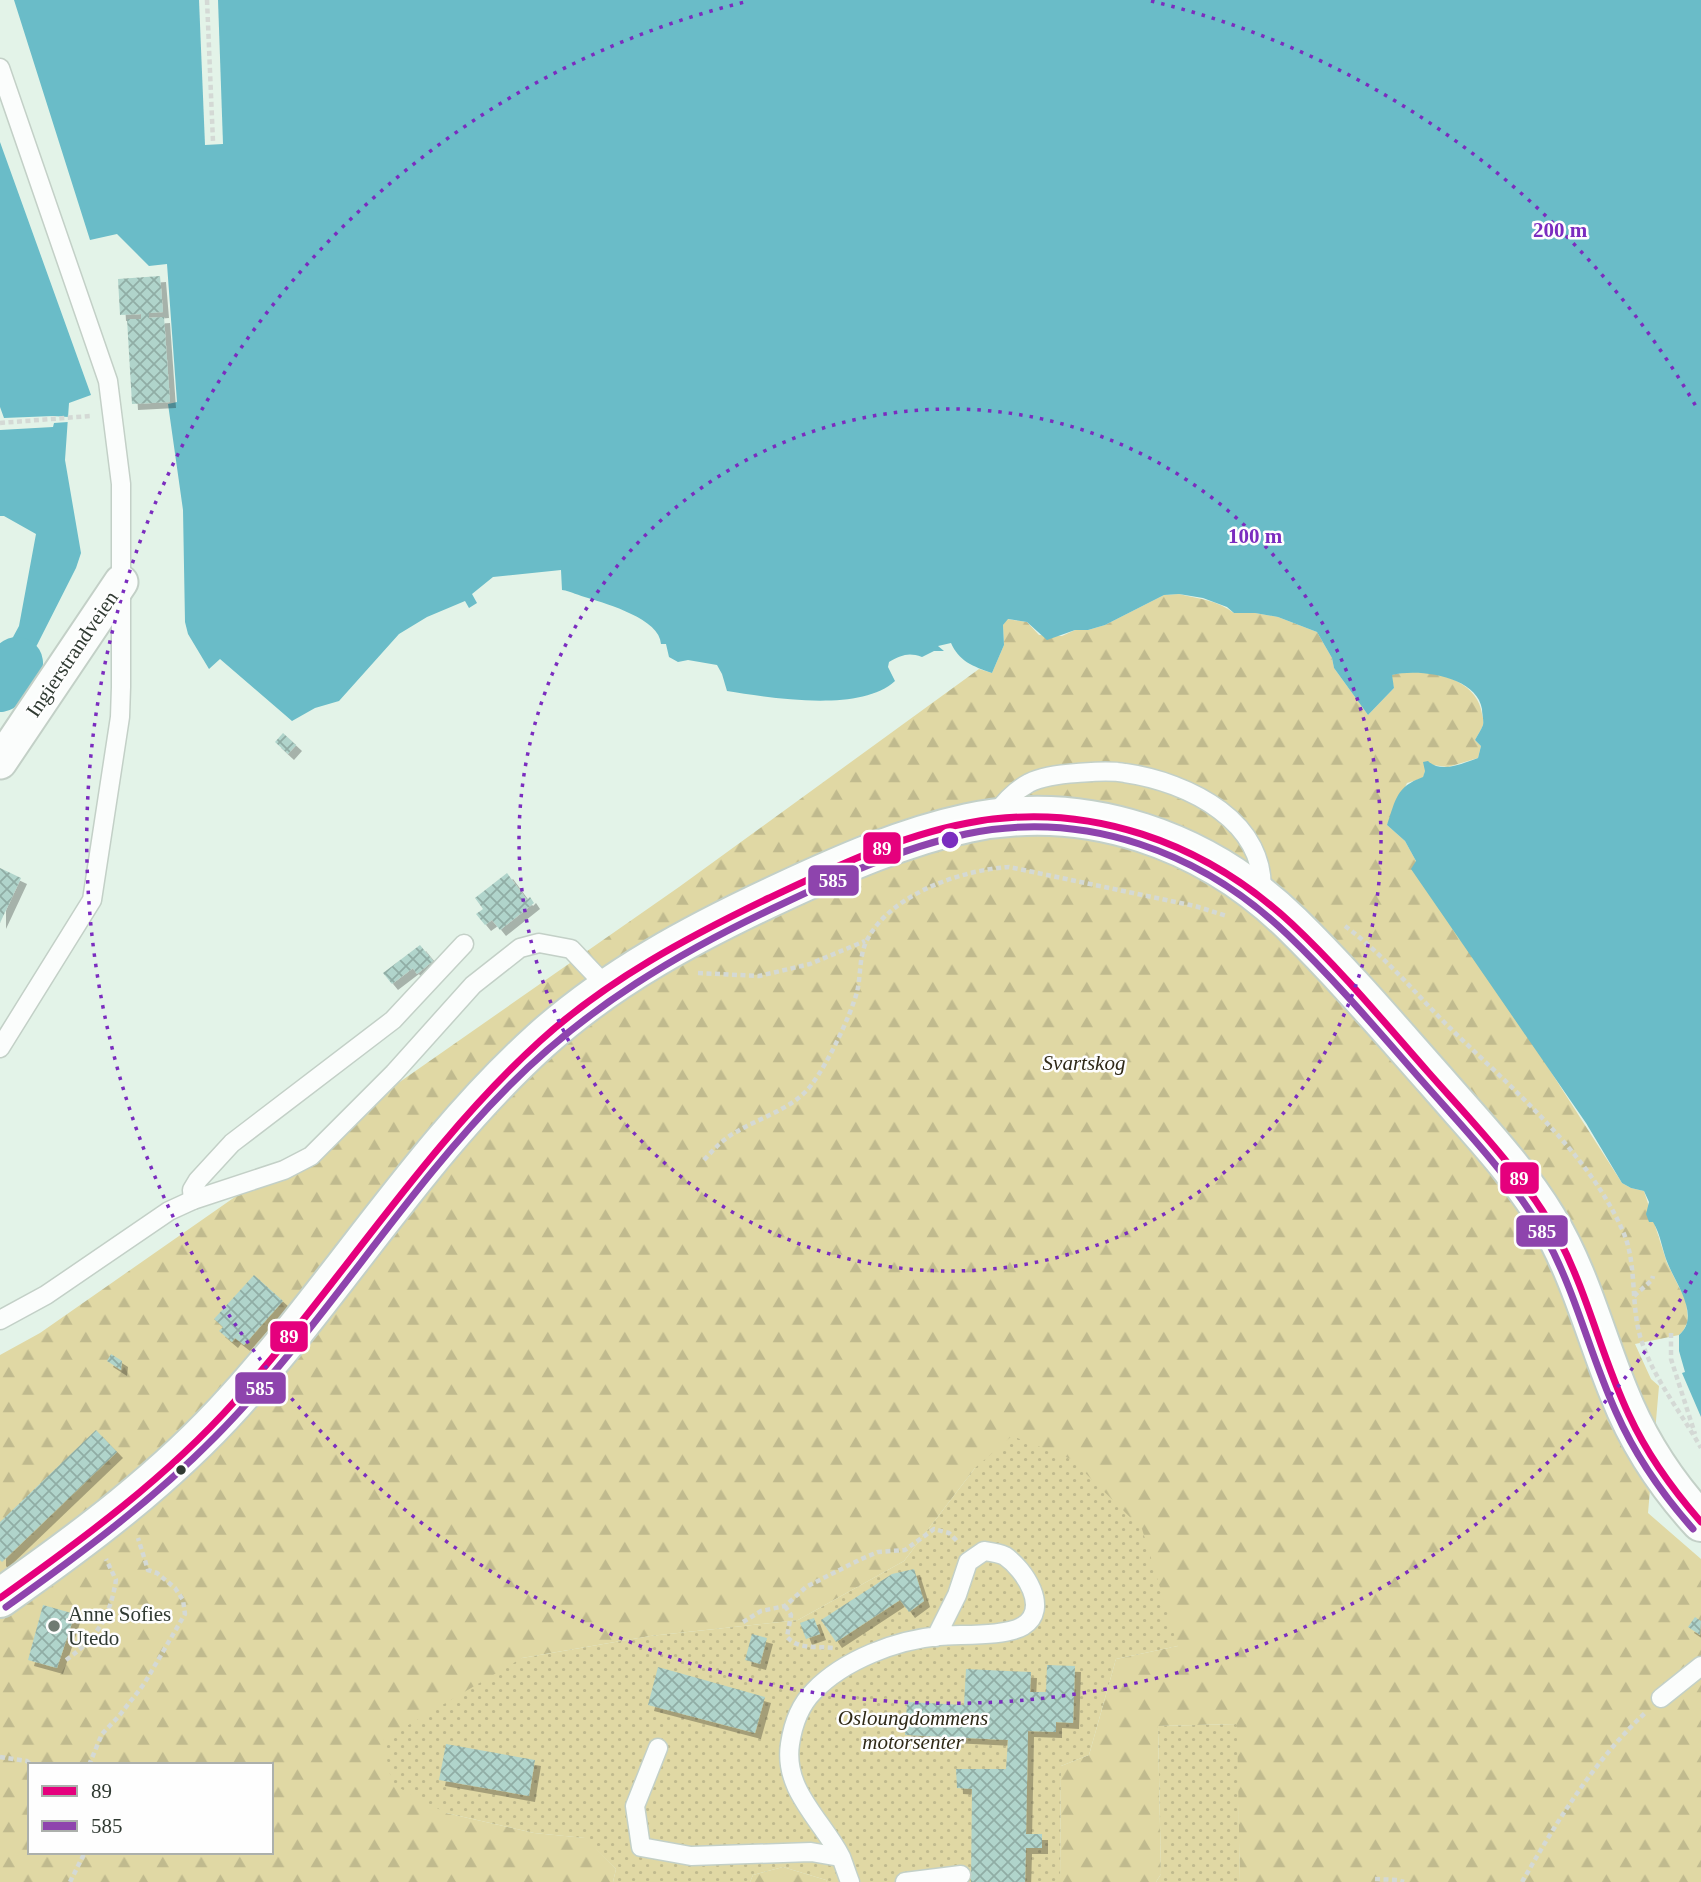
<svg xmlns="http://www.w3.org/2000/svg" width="1701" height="1882" viewBox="0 0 1701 1882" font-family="'Times New Roman',serif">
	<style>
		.forest { fill: url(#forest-firs); fill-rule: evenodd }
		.park { fill: url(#park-dots) }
		.water { fill: #6abcc8 }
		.pier { fill: #e3f3e8 }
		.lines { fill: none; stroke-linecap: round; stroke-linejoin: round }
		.river { stroke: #6abcc8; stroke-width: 52 }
		.building { fill: url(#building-cross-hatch); filter: url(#shadow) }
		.lane-casing { stroke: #c3d0c7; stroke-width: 21 }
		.street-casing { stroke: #c3d0c7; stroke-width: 37 }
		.secondary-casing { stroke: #c3d0c7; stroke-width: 42 }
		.path { stroke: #d4d9d5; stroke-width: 4.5; stroke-dasharray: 5 3.5; stroke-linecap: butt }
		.lane { stroke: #fbfdfc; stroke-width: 18 }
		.street { stroke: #fbfdfc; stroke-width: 33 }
		.secondary { stroke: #fbfdfc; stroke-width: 38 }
		.bus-1-casing { stroke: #fefefe; stroke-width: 12 }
		.bus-2-casing { stroke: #fefefe; stroke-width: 12 }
		.bus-1 { stroke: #e5007d; stroke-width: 7 }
		.bus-2 { stroke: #8e44ad; stroke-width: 7 }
		.ring { fill: none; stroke: #7b2cbf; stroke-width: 3.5; stroke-dasharray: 3.5 7 }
		.bus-dot { fill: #303a32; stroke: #fefefe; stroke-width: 2.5 }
		.poi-dot { fill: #6f7b72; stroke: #fefefe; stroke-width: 2.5 }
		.labels { text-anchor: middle; stroke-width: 5; stroke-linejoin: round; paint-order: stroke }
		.street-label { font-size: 21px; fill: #303a32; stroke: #fefefe }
		.park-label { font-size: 21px; font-style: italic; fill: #2f2917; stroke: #fefefe }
		.poi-label { font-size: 21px; fill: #303a32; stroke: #fefefe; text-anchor: start }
		.centre { fill: #7b2cbf; stroke: #fefefe; stroke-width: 3.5 }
		.ring-label { font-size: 21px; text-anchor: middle; font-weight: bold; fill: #7b2cbf; stroke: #fefefe; stroke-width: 5; stroke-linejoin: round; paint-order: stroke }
		.line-badge { stroke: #fefefe; stroke-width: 2.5 }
		.badge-label { font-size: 19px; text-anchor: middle; font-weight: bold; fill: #fff }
	</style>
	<defs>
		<pattern id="forest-firs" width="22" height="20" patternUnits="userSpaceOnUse" patternTransform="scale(1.75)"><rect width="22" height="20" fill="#e0d8a4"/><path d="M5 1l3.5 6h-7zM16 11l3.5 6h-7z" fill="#c0ba8e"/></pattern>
		<pattern id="park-dots" width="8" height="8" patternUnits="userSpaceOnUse" patternTransform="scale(1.75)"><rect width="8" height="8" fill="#e0d8a4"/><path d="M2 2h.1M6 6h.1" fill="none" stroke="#c0ba8e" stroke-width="1.8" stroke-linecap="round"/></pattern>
		<pattern id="building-cross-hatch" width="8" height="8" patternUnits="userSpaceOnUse" patternTransform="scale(1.75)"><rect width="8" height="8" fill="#b0d4cb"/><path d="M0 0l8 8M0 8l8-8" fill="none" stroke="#90ada5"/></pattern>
		<filter id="shadow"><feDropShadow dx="6" dy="6" stdDeviation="0" flood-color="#0004"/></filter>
	</defs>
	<rect width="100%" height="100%" fill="#e3f3e8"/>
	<g class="forest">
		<path d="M1179,594c20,5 38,6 55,19h21l23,4 39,15 15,26 2,10 34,47 26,-27 -3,-13c32,-9 86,1 91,39 1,4 2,8 1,11 -2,5 -6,11 -8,15l6,6 -3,12 -30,9 -16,-2 -7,6 -2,7 -16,5 -20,42 18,16 11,20 206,322 9,5 13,3 23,72 19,38 2,20 -5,10 -4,4 -44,9 16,35 8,7 -11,127 53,46v323h-461l-4,-158 -78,2 3,148 -5,8h-96l1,-116 28,-11 27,-96 62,-13 -203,-178 -71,93 -106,59 -148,16 -128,22 -76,155 88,20 52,5 30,31 -3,13h-613v-527l40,-22 639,-446 300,-218 13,4 12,-28 -1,-20 4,-6 20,3 12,13 23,1 13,-6h13l17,-5 59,-30zM30,1765h241v87h-241z"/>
		<polygon points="783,1867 826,1880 827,1882 750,1882 753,1875"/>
	</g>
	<g class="park">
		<polygon points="1012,1436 1071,1459 1142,1529 1178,1646 1116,1659 1089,1755 1061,1766 1060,1882 827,1882 826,1880 783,1867 753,1875 750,1882 613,1882 616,1869 585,1838 534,1833 446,1813 392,1784 383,1740 522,1658 650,1636 798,1620 904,1561 975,1468"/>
		<polygon points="1237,1724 1240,1882 1156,1882 1161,1874 1158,1726"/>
	</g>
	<g class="water">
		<path d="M14,0h1687v1417l-19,-44 3,-1 -6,-21v-16c22,-18 -3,-51 -11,-71 -6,-14 -7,-29 -15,-42h-4l-3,-8 3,-12 -5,-11 -13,-3 -9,-5 -36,-60 -175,-254 5,-8 -11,-20 -18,-16c9,-26 9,-38 36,-48l2,-6 -2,-9 5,-1c13,13 35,2 50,-3l3,-12 -6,-6c2,-4 6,-10 8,-15 1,-5 -1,-11 -1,-16 -5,-33 -64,-41 -90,-34l2,13 -26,27 -34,-47 -2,-10 -15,-26 -39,-15 -23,-4h-21l-7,-6 -24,-9 -24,-4 -15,1 -59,30 -17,5h-13l-28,10 -20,-18 -19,-3 -5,6 1,20 -12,28c-20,-7 -33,-12 -41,-30l-13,3 6,5h-10l-12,6c-14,-5 -20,-2 -33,5l-1,5 7,14c-35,32 -124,17 -168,10l-5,-17 -5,-9 -29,-5 -10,2 -9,-5 -3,-13h-5c-1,-25 -54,-40 -73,-46 -9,-2 -17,-7 -26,-8l-1,-20 -68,7 -21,17 5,9 -8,5 -4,-7 -38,16 -28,17 -60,67 -24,7 -23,13 -72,-62 -11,10 -21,-35 -3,-12 -2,-112 -15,-106 9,-2 -10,-138 -18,2 -32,-32 -27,6z"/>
		<polygon points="0,142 91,395 69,403 65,460 81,553 76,568 37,645 23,664 17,663 6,650 19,626 36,534 4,516 0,516"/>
	</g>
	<g class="pier">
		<polygon points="199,0 218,0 223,144 205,145"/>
		<polygon points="0,407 4,418 53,416 69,417 68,422 54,423 53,427 0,430"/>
	</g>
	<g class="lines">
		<polyline class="river" points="0,686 17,663"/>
	</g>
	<g class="building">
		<polygon points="160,276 163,312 149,313 149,318 164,317 170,402 132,404 127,319 141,319 141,314 120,315 118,279"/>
		<polygon points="283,733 296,745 288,754 275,742"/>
		<polygon points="0,868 21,878 0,923"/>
		<polygon points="507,873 527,900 530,897 534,903 500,930 492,920 485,925 476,914 483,909 475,898"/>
		<polygon points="420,945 433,961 417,974 413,968 392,984 383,973"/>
		<polygon points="254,1275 283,1301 244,1345 235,1338 232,1342 219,1331 223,1327 214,1319"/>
		<polygon points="111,1354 122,1361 121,1370 107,1361"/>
		<polygon points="96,1430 117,1452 2,1562 0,1560 0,1522"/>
		<polygon points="914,1569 924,1601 909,1612 900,1600 836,1642 821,1620 892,1574"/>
		<polygon points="43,1605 75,1614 57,1668 28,1660"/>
		<polygon points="1695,1617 1701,1621 1700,1635 1688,1627"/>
		<polygon points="814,1618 820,1634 806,1639 800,1623"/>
		<polygon points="752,1634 767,1638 760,1664 745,1660"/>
		<polygon points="1047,1665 1075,1666 1073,1723 1056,1722 1056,1732 1028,1731 1026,1834 1042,1834 1042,1848 1026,1848 1025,1882 971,1882 972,1789 957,1788 956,1769 1006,1769 1008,1740 905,1735 907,1702 964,1705 966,1669 1031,1672 1030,1692 1046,1692"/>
		<polygon points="658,1667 765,1697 755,1733 648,1705"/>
		<polygon points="446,1744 535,1760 529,1796 439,1780"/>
	</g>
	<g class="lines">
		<defs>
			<g id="lane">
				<polyline points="0,68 108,381 121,484 121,687 120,717 92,900 0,1048"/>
				<path d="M994,816c10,-14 20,-25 35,-33 14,-7 32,-9 48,-10 15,-1 32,-3 48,0 63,9 145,49 136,124"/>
				<polyline points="193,1200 192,1190 198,1180 232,1143 393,1020 464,944"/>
				<polyline points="0,1320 46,1295 169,1211 193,1200 284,1170 311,1156 394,1073 473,985 520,948 539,943 571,949 607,987"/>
				<polyline points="1661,1698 1701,1666"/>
				<polyline points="658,1748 635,1806 641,1847 691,1856 811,1852 840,1857"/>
				<path d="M850,1882c-3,-8 -6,-17 -9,-25 -19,-37 -58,-67 -51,-113 3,-20 10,-39 24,-53 30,-31 82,-51 125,-55 21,-2 66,1 84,-10 28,-17 1,-57 -18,-70 -6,-3 -14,-4 -21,-5l-16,11 -11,33 -21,42"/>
				<polyline points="905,1882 961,1875"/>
			</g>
			<polyline id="street" points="0,762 121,582"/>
			<path id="secondary" d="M0,1598c84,-59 166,-120 235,-197 105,-116 188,-254 305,-360 71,-64 154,-108 240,-148 60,-28 123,-56 188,-70 119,-25 238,17 324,101 51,50 97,104 144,157 38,44 80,87 111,138 33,54 48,116 72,174 19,48 47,91 82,129"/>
		</defs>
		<use href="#lane" class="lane-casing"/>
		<use href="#street" class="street-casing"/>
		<use href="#secondary" class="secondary-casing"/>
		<g class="path">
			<polyline points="207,0 213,142"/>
			<polyline points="0,423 90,416"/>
			<path d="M1345,926c39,29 69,66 103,100 60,59 137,123 173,201 17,34 9,73 19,109 12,41 41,76 61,112"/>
			<polyline points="698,973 759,976 810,964 865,941"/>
			<path d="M704,1160c10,-11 19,-21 32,-28 25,-15 59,-24 76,-48 16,-21 38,-67 45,-92 4,-16 2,-37 10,-52 24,-46 94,-70 142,-73l186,39 32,10"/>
			<polyline points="1634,1296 1652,1280 1653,1276"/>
			<polyline points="1671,1333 1671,1359 1695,1434"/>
			<path d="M785,1606l6,9 -4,22c12,13 30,9 46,11"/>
			<polyline points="743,1622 761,1611 785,1606 806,1587 859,1560 878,1552 905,1550 934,1529 949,1533 959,1543"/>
			<path d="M66,1660c31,-22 44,-43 50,-80l-10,-21"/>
			<polyline points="0,1757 27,1761 31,1765"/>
			<polyline points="89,1765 102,1734 119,1716 144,1684 185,1614 183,1600 175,1588 157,1573 148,1570 138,1538"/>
			<polyline points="1375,1879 1397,1880 1404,1882"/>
			<polyline points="70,1882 85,1852"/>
			<path d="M1522,1882c35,-61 72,-121 123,-169"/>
		</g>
		<use href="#lane" class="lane"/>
		<use href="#street" class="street"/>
		<use href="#secondary" class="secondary"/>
		<defs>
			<path id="bus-1" d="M0,1598c83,-59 166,-120 235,-197 105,-117 188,-253 305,-360 67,-61 148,-104 229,-143 63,-30 130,-62 199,-75 120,-23 236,19 324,101 49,46 92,98 136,148 47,53 98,105 131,167 29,56 43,119 70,176 18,39 43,74 72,107"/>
			<path id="bus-2" d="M6,1607c73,-52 146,-106 209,-170 108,-109 186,-243 294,-351 78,-79 170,-134 271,-181 59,-28 121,-57 186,-71 119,-25 236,18 322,101 48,46 91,97 135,147 43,49 91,98 123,156 30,55 44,117 70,174 19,43 46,82 77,117"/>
		</defs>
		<use href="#bus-1" class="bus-1-casing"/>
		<use href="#bus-2" class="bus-2-casing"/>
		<use href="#bus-1" class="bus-1"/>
		<use href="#bus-2" class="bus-2"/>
	</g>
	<g class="ring">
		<circle cx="950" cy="840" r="431"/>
		<path d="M1697 1272A863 863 0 1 1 749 1M1151 1A863 863 0 0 1 1697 408"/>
	</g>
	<circle class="bus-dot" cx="181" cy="1470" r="6"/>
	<circle class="poi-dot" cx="54" cy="1626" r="7"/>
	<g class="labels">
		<g class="street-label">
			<text transform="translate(72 654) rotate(-56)" y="7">Ingierstrandveien</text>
		</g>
		<g class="park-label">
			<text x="1084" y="1070">Svartskog</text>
			<text x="913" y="1725">Osloungdommens<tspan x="913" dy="24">motorsenter</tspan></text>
		</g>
		<g class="poi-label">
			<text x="68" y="1621">Anne Sofies<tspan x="68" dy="24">Utedo</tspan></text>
		</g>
	</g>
	<circle cx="950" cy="840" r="10" class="centre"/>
	<g class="ring-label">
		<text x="1560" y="237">200 m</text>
		<text x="1255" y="543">100 m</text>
	</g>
	<g class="line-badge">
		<rect x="862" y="831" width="40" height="34" rx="7" fill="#e5007d"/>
		<rect x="807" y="864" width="53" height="33" rx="7" fill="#8e44ad"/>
		<rect x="1499" y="1161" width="41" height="34" rx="7" fill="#e5007d"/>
		<rect x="1515" y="1214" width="54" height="34" rx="7" fill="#8e44ad"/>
		<rect x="269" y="1320" width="40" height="33" rx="7" fill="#e5007d"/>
		<rect x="234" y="1371" width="53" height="34" rx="7" fill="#8e44ad"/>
	</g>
	<g class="badge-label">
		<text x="882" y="855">89</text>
		<text x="833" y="887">585</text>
		<text x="1519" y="1185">89</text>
		<text x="1542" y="1238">585</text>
		<text x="289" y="1343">89</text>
		<text x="260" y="1395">585</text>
	</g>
	<rect x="28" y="1763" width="245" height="91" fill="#fefefe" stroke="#acb0ac" stroke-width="2"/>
	<rect x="42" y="1786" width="35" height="10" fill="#e5007d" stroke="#acb0ac" stroke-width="2"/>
	<text x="91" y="1798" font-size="21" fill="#303a32">89</text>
	<rect x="42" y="1821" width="35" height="10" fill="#8e44ad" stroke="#acb0ac" stroke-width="2"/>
	<text x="91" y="1833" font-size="21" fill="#303a32">585</text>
</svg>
